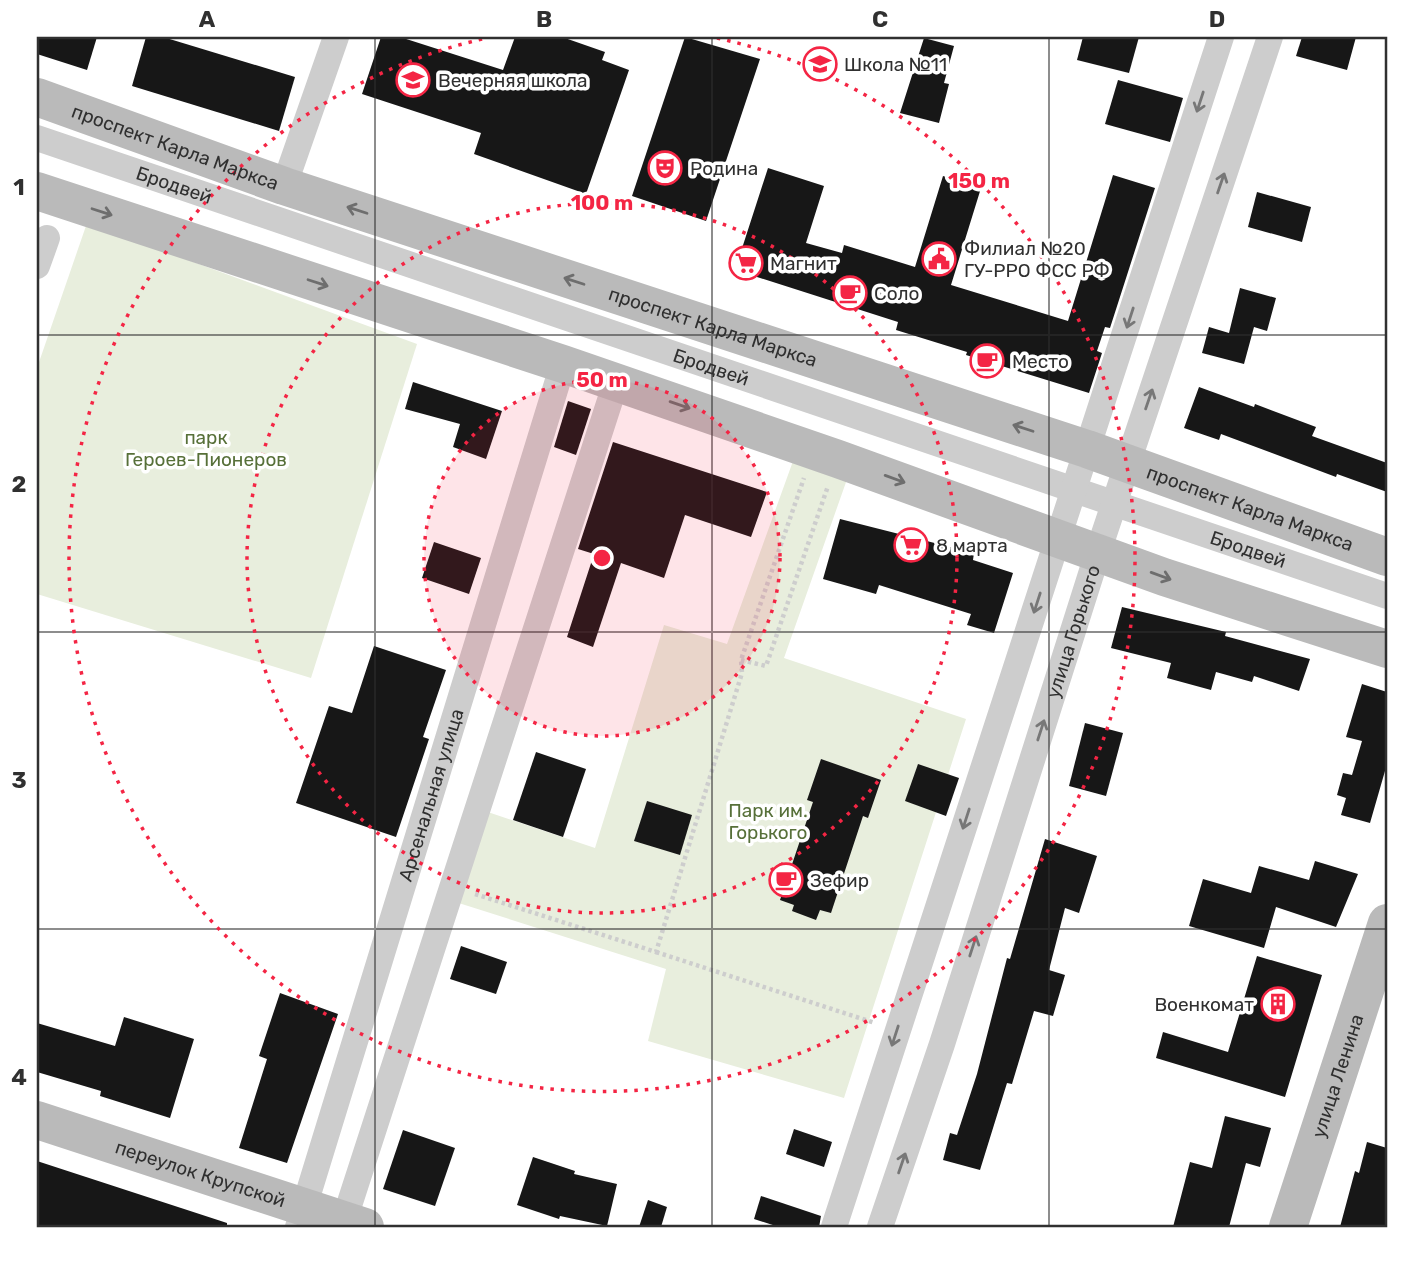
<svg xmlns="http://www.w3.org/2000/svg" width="1424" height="1264" viewBox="0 0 1424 1264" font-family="Rubik,sans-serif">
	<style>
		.green { fill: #e8eedd }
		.building { fill: #171717 }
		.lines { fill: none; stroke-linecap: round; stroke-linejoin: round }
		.path { stroke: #cdcdcd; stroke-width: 4.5; stroke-dasharray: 3.5 3.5; stroke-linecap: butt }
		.street { stroke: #cdcdcd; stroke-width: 26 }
		.secondary { stroke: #bababa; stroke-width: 38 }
		.oneway { stroke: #777 }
		.oneway2 { stroke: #6e6e6e }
		.grid { fill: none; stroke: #303030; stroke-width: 2; stroke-opacity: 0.55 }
		.ring { fill: none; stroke: #f42544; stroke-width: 3.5; stroke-dasharray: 3.5 7 }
		.labels { text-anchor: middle; stroke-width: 7; stroke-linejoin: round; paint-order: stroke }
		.poi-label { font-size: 19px; fill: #303030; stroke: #fff; text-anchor: start }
		.street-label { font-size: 19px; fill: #303030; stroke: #fff }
		.park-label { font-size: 19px; fill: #577039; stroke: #fff }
		.centre { fill: #f42544; stroke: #fff; stroke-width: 3.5 }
		.ring-label { font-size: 21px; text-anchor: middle; font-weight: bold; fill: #f42544; stroke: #fff; stroke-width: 7; stroke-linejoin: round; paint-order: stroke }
		.neatline { fill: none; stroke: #303030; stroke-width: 2.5 }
		.grid-label { font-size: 23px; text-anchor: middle; font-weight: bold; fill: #303030 }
	</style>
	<rect width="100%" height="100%" fill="#fff"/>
	<g class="green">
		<polygon points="87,223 417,344 311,678 37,594 37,368"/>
		<polygon points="797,450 851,468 784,658 966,719 844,1098 648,1041 666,969 446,899 476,808 595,848 664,625 727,644"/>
	</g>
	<g class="building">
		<polygon points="37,37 97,37 87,70 37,54"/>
		<polygon points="146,37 163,37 295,77 279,131 132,86"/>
		<polygon points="381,37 400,37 503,70 515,37 562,37 605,52 602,60 629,70 586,194 474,154 481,133 362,94"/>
		<polygon points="685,37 760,59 706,221 632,196"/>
		<polygon points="1083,37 1139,37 1129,73 1077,60"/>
		<polygon points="1302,37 1356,37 1347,70 1296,56"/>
		<polygon points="924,38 954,46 944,83 949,84 939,123 900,113"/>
		<polygon points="1118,80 1183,98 1170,142 1105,124"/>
		<polygon points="768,168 824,186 806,243 842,253 844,245 915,267 943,176 981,188 951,285 1068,321 1113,175 1155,188 1110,328 1105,327 1097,351 1102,353 1089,393 966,355 967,352 896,330 898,322 735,270"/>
		<polygon points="1257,192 1311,207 1302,242 1248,227"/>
		<polygon points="1240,288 1276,298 1267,331 1254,327 1244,364 1202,353 1209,327 1229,333"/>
		<polygon points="413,382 502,411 486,459 453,447 460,424 405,409"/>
		<polygon points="1199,387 1254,407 1255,404 1316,427 1312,436 1387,463 1387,492 1337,474 1336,477 1221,434 1219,440 1184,428"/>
		<polygon points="568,401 591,409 576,455 554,447"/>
		<polygon points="613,442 767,492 751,537 685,515 664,578 621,563 593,647 567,637 594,554 578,549"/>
		<polygon points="840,519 974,553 973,560 1013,573 994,633 967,625 971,614 879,585 876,594 823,579"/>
		<polygon points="434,542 481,558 469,594 422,578"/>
		<polygon points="1122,607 1226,632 1225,636 1310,659 1299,691 1254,676 1252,682 1216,672 1211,690 1167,678 1171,663 1111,648"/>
		<polygon points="374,646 446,670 423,737 429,739 396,837 296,803 329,706 352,713"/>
		<polygon points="1362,684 1387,692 1387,764 1370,823 1341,815 1346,798 1337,795 1343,773 1352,775 1362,741 1346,737"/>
		<polygon points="1085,723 1123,733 1106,796 1069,786"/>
		<polygon points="536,752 586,769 563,837 513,820"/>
		<polygon points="821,759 881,780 868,818 863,816 831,913 820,910 816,920 792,911 794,905 780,900 813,802 807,800"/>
		<polygon points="918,764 959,778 946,816 905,801"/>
		<polygon points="647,801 692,815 680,855 634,841"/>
		<polygon points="1045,839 1097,856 1079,913 1065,908 1049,970 1065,975 1053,1016 1034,1011 1012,1084 1007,1083 980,1170 943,1160 950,1133 957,1135 977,1074 1007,958 1010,959"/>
		<polygon points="1315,861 1358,874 1336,927 1276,907 1264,948 1189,926 1203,879 1251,893 1259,866 1309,880"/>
		<polygon points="461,946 507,962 496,994 450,979"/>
		<polygon points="1257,956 1322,975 1285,1097 1156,1058 1163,1032 1228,1052"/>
		<polygon points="280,993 338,1014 287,1163 239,1148 267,1059 259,1056"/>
		<polygon points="124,1017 194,1039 170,1118 100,1096 101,1091 37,1072 37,1023 115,1046"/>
		<polygon points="1225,1116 1271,1128 1260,1167 1246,1163 1229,1227 1173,1227 1190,1162 1212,1168"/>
		<polygon points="794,1129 832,1142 824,1167 786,1154"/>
		<polygon points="403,1130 455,1148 435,1206 383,1189"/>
		<polygon points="1367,1142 1387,1148 1387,1227 1340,1227 1355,1171 1359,1173"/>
		<polygon points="533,1157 575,1171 574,1174 617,1184 607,1226 560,1216 559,1219 517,1205"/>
		<polygon points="37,1161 227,1223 227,1227 37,1227"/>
		<polygon points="761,1196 821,1216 819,1227 779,1227 754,1219"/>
		<polygon points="648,1200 667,1207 661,1227 639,1227"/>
	</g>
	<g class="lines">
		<g class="path">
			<polyline points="741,660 766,666 828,486"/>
			<polyline points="475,894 656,952 742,673 741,660 804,478"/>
			<polyline points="656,952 875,1023"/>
		</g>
		<g class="street">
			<path id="s1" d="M37,138l1350,458"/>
			<polyline points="284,186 336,37"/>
			<polyline points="37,266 47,238"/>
			<path id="s2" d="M298,1227l265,-863"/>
			<polyline points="342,1227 616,382"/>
			<polyline points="834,1227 1221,37"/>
			<path id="s3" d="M880,1227l62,-183 156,-492 172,-515"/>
		</g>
		<g class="secondary">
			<path id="s4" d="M37,97l247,89 803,263 300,108"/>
			<polyline points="37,191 563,364 838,459 1164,577 1387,649"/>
			<path id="s5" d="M37,1120l328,107"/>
			<path id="s6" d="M1288,1227l99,-304"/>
		</g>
	</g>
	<defs><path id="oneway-shaft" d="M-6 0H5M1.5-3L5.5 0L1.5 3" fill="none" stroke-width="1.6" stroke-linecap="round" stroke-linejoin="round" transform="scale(1.75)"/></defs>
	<g class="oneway">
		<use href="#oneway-shaft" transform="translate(1200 102) rotate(108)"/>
		<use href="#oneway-shaft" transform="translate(1221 183) rotate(-71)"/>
		<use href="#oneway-shaft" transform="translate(1130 318) rotate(108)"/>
		<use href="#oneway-shaft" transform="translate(1149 399) rotate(-71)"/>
		<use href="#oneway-shaft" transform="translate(1037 603) rotate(108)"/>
		<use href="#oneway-shaft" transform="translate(1041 730) rotate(-72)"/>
		<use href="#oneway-shaft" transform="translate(966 819) rotate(108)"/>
		<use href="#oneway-shaft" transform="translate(973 946) rotate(-72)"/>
		<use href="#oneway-shaft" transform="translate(895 1036) rotate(108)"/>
		<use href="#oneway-shaft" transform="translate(902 1163) rotate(-71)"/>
	</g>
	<g class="oneway2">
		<use href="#oneway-shaft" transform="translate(357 210) rotate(-162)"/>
		<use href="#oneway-shaft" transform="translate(102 212) rotate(18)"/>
		<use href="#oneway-shaft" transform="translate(574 281) rotate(-162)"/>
		<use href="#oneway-shaft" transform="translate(318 283) rotate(18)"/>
		<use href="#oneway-shaft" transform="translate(680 405) rotate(19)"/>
		<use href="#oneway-shaft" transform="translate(1023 428) rotate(-162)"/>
		<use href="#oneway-shaft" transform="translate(895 479) rotate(20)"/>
		<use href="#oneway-shaft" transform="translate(1161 576) rotate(20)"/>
	</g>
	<path class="grid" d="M375,37v1190M712,37v1190M1049,37v1190M37,335h1350M37,632h1350M37,929h1350"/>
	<circle cx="602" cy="558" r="178" fill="#f42544" fill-opacity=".12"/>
	<g class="ring">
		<circle cx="602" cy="558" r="178"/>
		<circle cx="602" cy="558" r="355"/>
		<path d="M717 38A533 533 0 1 1 487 38"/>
	</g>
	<defs>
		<symbol id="school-ring" viewBox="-11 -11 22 22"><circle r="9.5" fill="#fff" stroke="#f42544" stroke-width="1.5"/><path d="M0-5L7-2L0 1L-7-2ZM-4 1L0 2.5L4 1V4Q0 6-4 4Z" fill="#f42544"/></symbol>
		<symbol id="theatre-ring" viewBox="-11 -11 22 22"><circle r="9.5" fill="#fff" stroke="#f42544" stroke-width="1.5"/><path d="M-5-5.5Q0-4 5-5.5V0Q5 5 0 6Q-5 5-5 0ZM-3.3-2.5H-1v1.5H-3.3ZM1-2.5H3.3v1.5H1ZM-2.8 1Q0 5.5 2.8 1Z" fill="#f42544"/></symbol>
		<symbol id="civic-ring" viewBox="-11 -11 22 22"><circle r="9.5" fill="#fff" stroke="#f42544" stroke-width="1.5"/><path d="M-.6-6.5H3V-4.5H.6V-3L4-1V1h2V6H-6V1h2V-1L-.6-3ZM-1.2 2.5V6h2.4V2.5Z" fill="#f42544"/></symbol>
		<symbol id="supermarket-ring" viewBox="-11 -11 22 22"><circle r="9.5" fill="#fff" stroke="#f42544" stroke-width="1.5"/><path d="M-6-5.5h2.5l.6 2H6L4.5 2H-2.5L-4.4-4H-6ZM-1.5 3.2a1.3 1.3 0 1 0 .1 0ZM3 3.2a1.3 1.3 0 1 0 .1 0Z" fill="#f42544"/></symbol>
		<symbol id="cafe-ring" viewBox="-11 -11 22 22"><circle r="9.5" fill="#fff" stroke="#f42544" stroke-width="1.5"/><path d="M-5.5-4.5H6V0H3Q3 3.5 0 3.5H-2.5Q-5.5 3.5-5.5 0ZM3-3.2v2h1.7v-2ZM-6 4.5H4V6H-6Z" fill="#f42544"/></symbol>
		<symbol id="building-ring" viewBox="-11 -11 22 22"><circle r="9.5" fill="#fff" stroke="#f42544" stroke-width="1.5"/><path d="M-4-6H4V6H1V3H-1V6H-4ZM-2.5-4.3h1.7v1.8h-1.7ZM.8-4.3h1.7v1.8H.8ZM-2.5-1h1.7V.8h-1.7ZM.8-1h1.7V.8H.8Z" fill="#f42544"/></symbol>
	</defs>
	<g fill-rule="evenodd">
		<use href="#school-ring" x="801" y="45" width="38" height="38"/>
		<use href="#school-ring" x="394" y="61" width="38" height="38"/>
		<use href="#theatre-ring" x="646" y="149" width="38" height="38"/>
		<use href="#civic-ring" x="920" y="240" width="38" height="38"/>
		<use href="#supermarket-ring" x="727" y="244" width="38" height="38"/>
		<use href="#cafe-ring" x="831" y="274" width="38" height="38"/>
		<use href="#cafe-ring" x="968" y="342" width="38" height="38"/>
		<use href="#supermarket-ring" x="892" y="526" width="38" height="38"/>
		<use href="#cafe-ring" x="767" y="861" width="38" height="38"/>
		<use href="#building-ring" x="1259" y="985" width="38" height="38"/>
	</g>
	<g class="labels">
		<g class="poi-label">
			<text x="844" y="71">Школа №11</text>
			<text x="438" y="87">Вечерняя школа</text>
			<text x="690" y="175">Родина</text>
			<text x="964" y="255">Филиал №20<tspan x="964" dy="22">ГУ-РРО ФСС РФ</tspan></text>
			<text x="770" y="270">Магнит</text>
			<text x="874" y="300">Соло</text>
			<text x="1012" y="368">Место</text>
			<text x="936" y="552">8 марта</text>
			<text x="810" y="887">Зефир</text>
			<text x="1254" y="1011" text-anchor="end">Военкомат</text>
		</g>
		<g class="street-label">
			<text dy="7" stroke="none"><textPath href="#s4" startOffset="147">проспект Карла Маркса</textPath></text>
			<text dy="7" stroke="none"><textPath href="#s1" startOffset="145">Бродвей</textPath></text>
			<text dy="7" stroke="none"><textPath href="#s4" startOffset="714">проспект Карла Маркса</textPath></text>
			<text dy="7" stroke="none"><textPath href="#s1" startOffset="712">Бродвей</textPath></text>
			<text dy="7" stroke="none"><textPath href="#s4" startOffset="1281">проспект Карла Маркса</textPath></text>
			<text dy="7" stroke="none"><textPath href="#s1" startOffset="1279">Бродвей</textPath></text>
			<text dy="7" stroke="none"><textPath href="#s3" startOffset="626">улица Горького</textPath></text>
			<text dy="7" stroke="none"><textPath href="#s2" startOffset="452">Арсенальная улица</textPath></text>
			<text dy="7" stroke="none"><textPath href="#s6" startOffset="159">улица Ленина</textPath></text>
			<text dy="7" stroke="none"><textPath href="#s5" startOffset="172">переулок Крупской</textPath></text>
		</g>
		<g class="park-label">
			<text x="206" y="444">парк<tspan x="206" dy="22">Героев-Пионеров</tspan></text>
			<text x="768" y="817">Парк им.<tspan x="768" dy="22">Горького</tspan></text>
		</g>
	</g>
	<circle cx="602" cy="558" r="10" class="centre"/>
	<g class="ring-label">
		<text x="979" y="188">150 m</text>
		<text x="602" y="210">100 m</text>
		<text x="602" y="387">50 m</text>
	</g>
	<rect width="1424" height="1264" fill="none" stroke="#ffffff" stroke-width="77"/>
	<rect x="38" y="38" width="1348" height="1188" class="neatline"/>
	<g class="grid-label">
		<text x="207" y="27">A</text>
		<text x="544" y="27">B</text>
		<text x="880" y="27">C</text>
		<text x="1217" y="27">D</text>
		<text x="19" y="195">1</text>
		<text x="19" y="492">2</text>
		<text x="19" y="788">3</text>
		<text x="19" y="1085">4</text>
	</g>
</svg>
